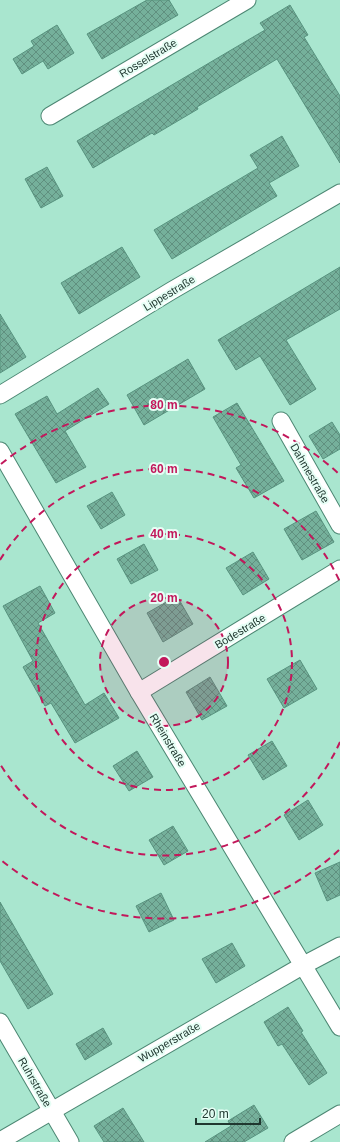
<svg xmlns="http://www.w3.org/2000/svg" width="340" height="1142" viewBox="0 0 340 1142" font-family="Helvetica,sans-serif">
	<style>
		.building { fill: url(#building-cross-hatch); stroke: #58937f }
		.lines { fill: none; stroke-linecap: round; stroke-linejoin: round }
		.street-casing { stroke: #4c8773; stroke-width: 19 }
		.street { stroke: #fff; stroke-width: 17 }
		.ring { fill: none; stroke: #c2185b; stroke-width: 2; stroke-dasharray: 7 5 }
		.labels { text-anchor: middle; stroke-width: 4; stroke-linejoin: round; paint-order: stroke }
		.street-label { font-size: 11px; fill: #203830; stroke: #e6fef5 }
		.centre { fill: #c2185b; stroke: #e6fef5; stroke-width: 2 }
		.ring-label { font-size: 12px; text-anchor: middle; font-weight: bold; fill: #c2185b; stroke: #e6fef5; stroke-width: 4; stroke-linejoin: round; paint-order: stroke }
	</style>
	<defs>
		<pattern id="building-cross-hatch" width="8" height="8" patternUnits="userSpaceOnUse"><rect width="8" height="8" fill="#75b09b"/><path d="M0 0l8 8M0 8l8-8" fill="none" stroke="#60907f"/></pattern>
	</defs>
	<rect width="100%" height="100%" fill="#a9e6cf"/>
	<g class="building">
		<polygon points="147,0 169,0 178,15 102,59 87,34"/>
		<polygon points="290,5 308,35 304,37 340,96 340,163 277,59 197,107 198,109 154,135 152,133 93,168 77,141 265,30 260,23"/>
		<polygon points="57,25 74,53 48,69 43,61 22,74 13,59 34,46 31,41"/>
		<polygon points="282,136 299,166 269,183 277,196 172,259 154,230 258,168 250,155"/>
		<polygon points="47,167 63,196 41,208 25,179"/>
		<polygon points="122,247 140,277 79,314 61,283"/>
		<polygon points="340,267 340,309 286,340 316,389 290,405 260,356 236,370 218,340"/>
		<polygon points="0,314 26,357 0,373"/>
		<polygon points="188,359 205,389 144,425 127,395"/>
		<polygon points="98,388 109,404 65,431 86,467 56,483 15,414 47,396 57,414"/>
		<polygon points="237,403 284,481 254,498 236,468 241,465 213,417"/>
		<polygon points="332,422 340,435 340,449 323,459 309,436"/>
		<polygon points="112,492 125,515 101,529 87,506"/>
		<polygon points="316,511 334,542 302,560 284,529"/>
		<polygon points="144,544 158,570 131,584 117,559"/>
		<polygon points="253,552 269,579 243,595 226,568"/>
		<polygon points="40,586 55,613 38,623 85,705 104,693 119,718 75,743 51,703 45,706 23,667 33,661 3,606"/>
		<polygon points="177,596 193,624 163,642 147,613"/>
		<polygon points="300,660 317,689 284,708 267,679"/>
		<polygon points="210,677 227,706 202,720 186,692"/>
		<polygon points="272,741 287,766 263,780 248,755"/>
		<polygon points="137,751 153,777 129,791 113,766"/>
		<polygon points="308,800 323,825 299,840 284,815"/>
		<polygon points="173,826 188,851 164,865 149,840"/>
		<polygon points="340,862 340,895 327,901 315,873"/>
		<polygon points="161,893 174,920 149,932 136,906"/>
		<polygon points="0,902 53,994 28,1009 0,961"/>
		<polygon points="232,943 245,966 216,983 202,959"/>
		<polygon points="288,1007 303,1031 301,1032 327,1073 309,1085 282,1044 278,1046 264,1022"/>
		<polygon points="103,1028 112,1044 85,1060 76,1044"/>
		<polygon points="254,1105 268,1128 244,1142 205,1142 231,1126 228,1121"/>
		<polygon points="123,1108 144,1142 104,1142 94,1126"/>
	</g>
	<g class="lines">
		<defs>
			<g id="street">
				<polyline points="50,116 247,0"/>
				<polyline points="0,395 171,291 340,193"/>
				<polyline points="281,421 340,525"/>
				<polyline points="0,451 139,692 340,1027"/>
				<polyline points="139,692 340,569"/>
				<polyline points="0,1022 70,1142"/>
				<polyline points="0,1141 302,966 340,946"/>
				<polyline points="293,1142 340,1114"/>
			</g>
		</defs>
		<use href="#street" class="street-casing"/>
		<use href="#street" class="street"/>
	</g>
	<circle cx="164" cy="662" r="64" fill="#c2185b" fill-opacity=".12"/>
	<g class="ring">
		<circle cx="164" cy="662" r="64"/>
		<circle cx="164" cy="662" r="128"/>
		<path d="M340 742A193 193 0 0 1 0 764M0 560A193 193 0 0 1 340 582"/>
		<path d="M339 850A257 257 0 0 1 1 860M1 464A257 257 0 0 1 339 474"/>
	</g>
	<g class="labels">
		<g class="street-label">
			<text transform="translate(148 58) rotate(-31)" y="4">Rosselstraße</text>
			<text transform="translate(169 293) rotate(-31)" y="4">Lippestraße</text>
			<text transform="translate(310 473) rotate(60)" y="4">Dahmestraße</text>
			<text transform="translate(240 631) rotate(-31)" y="4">Bodestraße</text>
			<text transform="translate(168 740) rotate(59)" y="4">Rheinstraße</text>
			<text transform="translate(169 1042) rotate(-30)" y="4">Wupperstraße</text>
			<text transform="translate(35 1082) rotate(60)" y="4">Ruhrstraße</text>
		</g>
	</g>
	<circle cx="164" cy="662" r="6" class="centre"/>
	<g class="ring-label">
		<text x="164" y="409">80 m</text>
		<text x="164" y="473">60 m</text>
		<text x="164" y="538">40 m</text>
		<text x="164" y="602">20 m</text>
	</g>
	<path d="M196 1118v6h64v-6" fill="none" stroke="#203830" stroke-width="2"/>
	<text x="202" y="1118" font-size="12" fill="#203830" stroke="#e6fef5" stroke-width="3" paint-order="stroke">20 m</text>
</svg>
